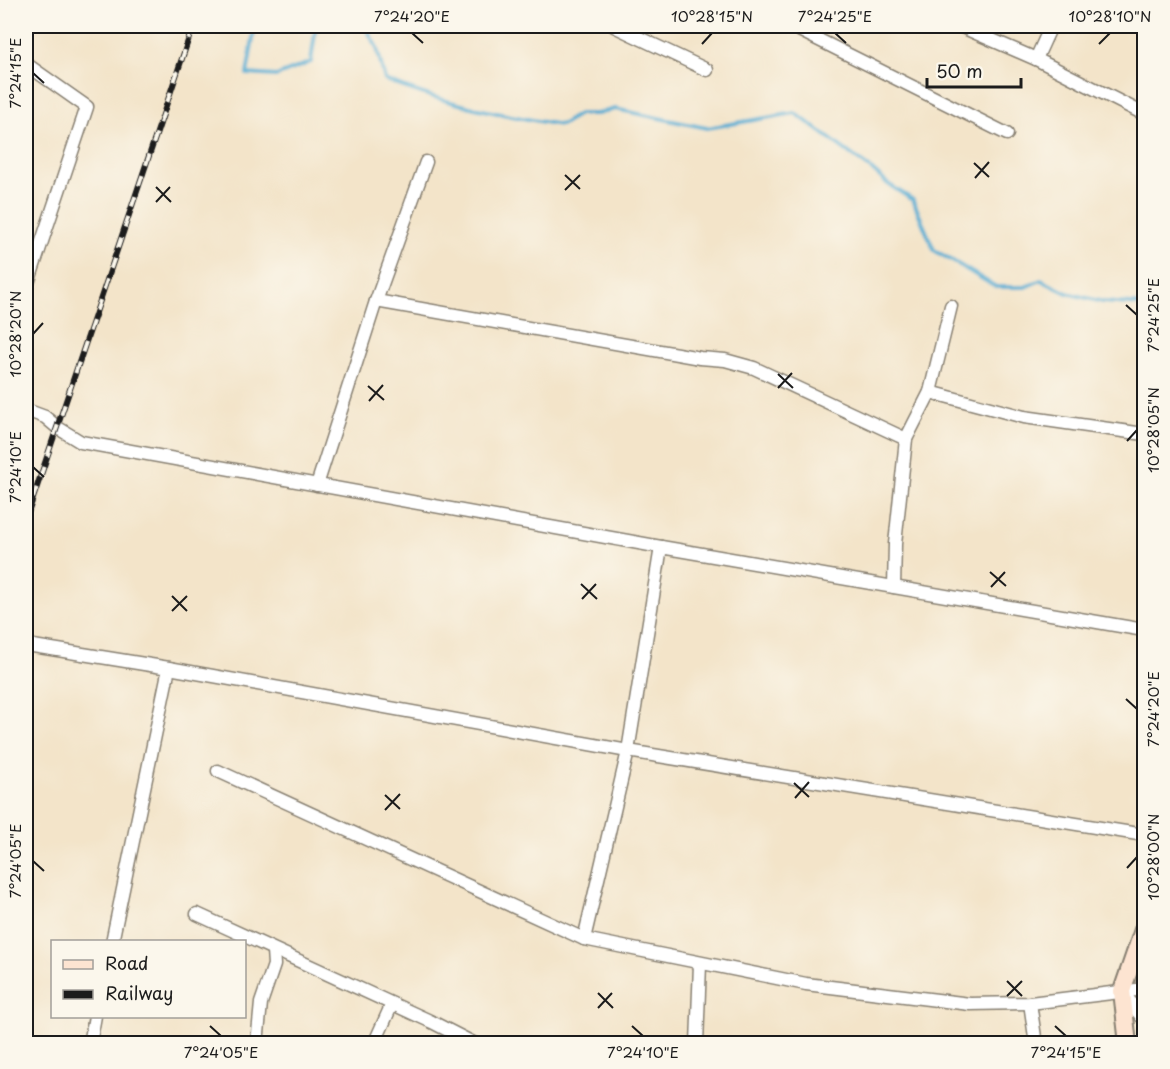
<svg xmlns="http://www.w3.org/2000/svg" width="1170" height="1069" viewBox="0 0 1170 1069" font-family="'Playpen Sans',sans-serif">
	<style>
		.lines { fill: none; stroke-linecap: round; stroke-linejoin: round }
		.stream { stroke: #54abd1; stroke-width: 4 }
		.minor-casing { stroke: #888072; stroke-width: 15 }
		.secondary-casing { stroke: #888072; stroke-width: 20 }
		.minor { stroke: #fff; stroke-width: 12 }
		.secondary { stroke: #fde4d1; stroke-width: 16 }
		.rail-casing { stroke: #1c1c1c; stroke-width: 6 }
		.rail { stroke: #fbf7ec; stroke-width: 4; stroke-dasharray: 11; stroke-linecap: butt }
		.ticks { fill: none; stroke: #1c1c1c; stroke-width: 2 }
		.neatline { fill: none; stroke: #1c1c1c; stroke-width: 2 }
		.ticks-label { font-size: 15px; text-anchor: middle; fill: #1c1c1c }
	</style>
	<rect width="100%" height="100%" fill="#fbf7ec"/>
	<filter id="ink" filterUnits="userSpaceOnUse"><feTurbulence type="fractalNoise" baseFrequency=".0167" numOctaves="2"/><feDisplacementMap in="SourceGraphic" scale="12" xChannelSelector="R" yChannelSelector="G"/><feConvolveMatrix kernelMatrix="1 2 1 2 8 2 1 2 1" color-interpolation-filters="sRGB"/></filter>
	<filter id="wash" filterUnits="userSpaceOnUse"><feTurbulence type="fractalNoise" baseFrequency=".008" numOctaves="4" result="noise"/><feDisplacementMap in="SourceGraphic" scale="24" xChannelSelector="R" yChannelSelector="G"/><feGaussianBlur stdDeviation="1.35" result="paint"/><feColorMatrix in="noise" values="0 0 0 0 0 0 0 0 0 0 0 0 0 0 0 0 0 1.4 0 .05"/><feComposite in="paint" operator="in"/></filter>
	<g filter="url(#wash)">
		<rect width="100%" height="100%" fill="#f3e4c9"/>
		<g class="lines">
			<g class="stream">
				<polyline points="128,26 129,26"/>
				<polyline points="255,26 247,74 276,76 311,62 316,26"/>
				<path d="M365,26l12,22 8,32c56,23 117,35 176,45l18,-11h18l18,-5 92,19 88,-15 76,56 17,15 25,16 21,50 62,37h29l16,-7 26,13 36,9 41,3"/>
			</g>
		</g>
	</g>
	<g filter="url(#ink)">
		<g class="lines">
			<defs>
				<g id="minor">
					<polyline points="614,26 707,70"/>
					<polyline points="791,26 1007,134"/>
					<polyline points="960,26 1036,59 1144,114"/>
					<polyline points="1036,59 1051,26"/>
					<polyline points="26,64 87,107 26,289"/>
					<polyline points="376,301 700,358 725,360 754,368 906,439"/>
					<polyline points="930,392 1024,417 1144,434"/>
					<polyline points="26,410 45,417 58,428 81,442 661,547 1144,630"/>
					<polyline points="317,485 376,301 426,162"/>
					<polyline points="894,587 895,544 906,439 930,392 951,306"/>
					<polyline points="26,642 33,646 169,668 628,751 1144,835"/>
					<polyline points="218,771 584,939 806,984 970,1004 1030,1003 1144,989"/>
					<polyline points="197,914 432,1022 475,1044"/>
					<polyline points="584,939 628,751 661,547"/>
					<polyline points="112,942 169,668"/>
					<polyline points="1122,991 1141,1016 1144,1017"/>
					<polyline points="1030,1003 1036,1044"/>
					<polyline points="90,1044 95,1016"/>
					<polyline points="257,1044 261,1003 274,965 273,950"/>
					<polyline points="374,1044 392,1004"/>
					<polyline points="697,1044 700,964"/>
				</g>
				<polyline id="secondary" points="1128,1044 1122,991 1144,927"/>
			</defs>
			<use href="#minor" class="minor-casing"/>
			<use href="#secondary" class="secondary-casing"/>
			<use href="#minor" class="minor"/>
			<use href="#secondary" class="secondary"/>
			<defs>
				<polyline id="rail" points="26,519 193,26"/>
			</defs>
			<use href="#rail" class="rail-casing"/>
			<use href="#rail" class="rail"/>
		</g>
	</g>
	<path class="ticks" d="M412,33l11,10M835,33l11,10M702,44l10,-11M1099,44l11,-11M33,73l11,10M974,163l15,14M565,175l15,14M975,178l14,-16M156,187l15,15M565,190l15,-15M156,202l14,-15M1126,305l11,10M33,334l10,-11M778,374l15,14M368,386l16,14M778,388l14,-15M369,401l14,-16M1127,441l10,-11M33,467l11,10M990,572l16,14M581,584l16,15M991,587l14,-15M172,596l15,15M582,599l14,-15M172,611l15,-15M1126,699l11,10M794,783l15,14M385,795l15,14M795,798l14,-16M385,810l15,-16M33,861l11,10M1127,868l10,-11M1007,981l15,15M598,993l15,15M1007,996l15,-15M598,1008l14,-15M210,1026l11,10M632,1026l11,10M1055,1026l11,10"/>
	<rect width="1170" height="1069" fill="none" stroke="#fbf7ec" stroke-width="66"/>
	<rect x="51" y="940" width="195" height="78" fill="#fbf7ec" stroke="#a29f99" stroke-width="1.5"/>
	<rect x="63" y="960" width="30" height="9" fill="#fde4d1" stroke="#a29f99" stroke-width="1.5"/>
	<text x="105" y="970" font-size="18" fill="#1c1c1c">Road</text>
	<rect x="63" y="990" width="30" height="9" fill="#1c1c1c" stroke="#a29f99" stroke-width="1.5"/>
	<text x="105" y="1000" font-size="18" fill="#1c1c1c">Railway</text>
	<path d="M927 78v9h94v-9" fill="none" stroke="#1c1c1c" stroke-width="3"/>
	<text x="936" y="78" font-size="18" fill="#1c1c1c" stroke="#fbf7ec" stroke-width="4.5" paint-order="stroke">50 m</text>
	<rect x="33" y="33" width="1104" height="1003" class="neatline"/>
	<g class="ticks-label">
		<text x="412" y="22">7°24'20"E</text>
		<text x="712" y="22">10°28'15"N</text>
		<text x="835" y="22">7°24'25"E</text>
		<text x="1110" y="22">10°28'10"N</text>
		<text transform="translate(16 73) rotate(-90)" y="5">7°24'15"E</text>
		<text transform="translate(1154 315) rotate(-90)" y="5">7°24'25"E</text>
		<text transform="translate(16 334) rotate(-90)" y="5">10°28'20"N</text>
		<text transform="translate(1154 430) rotate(-90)" y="5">10°28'05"N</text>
		<text transform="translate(16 467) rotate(-90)" y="5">7°24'10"E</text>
		<text transform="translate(1154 709) rotate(-90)" y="5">7°24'20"E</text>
		<text transform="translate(1154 857) rotate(-90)" y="5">10°28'00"N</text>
		<text transform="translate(16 861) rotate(-90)" y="5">7°24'05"E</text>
		<text x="221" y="1058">7°24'05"E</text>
		<text x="643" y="1058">7°24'10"E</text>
		<text x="1066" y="1058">7°24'15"E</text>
	</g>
</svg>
